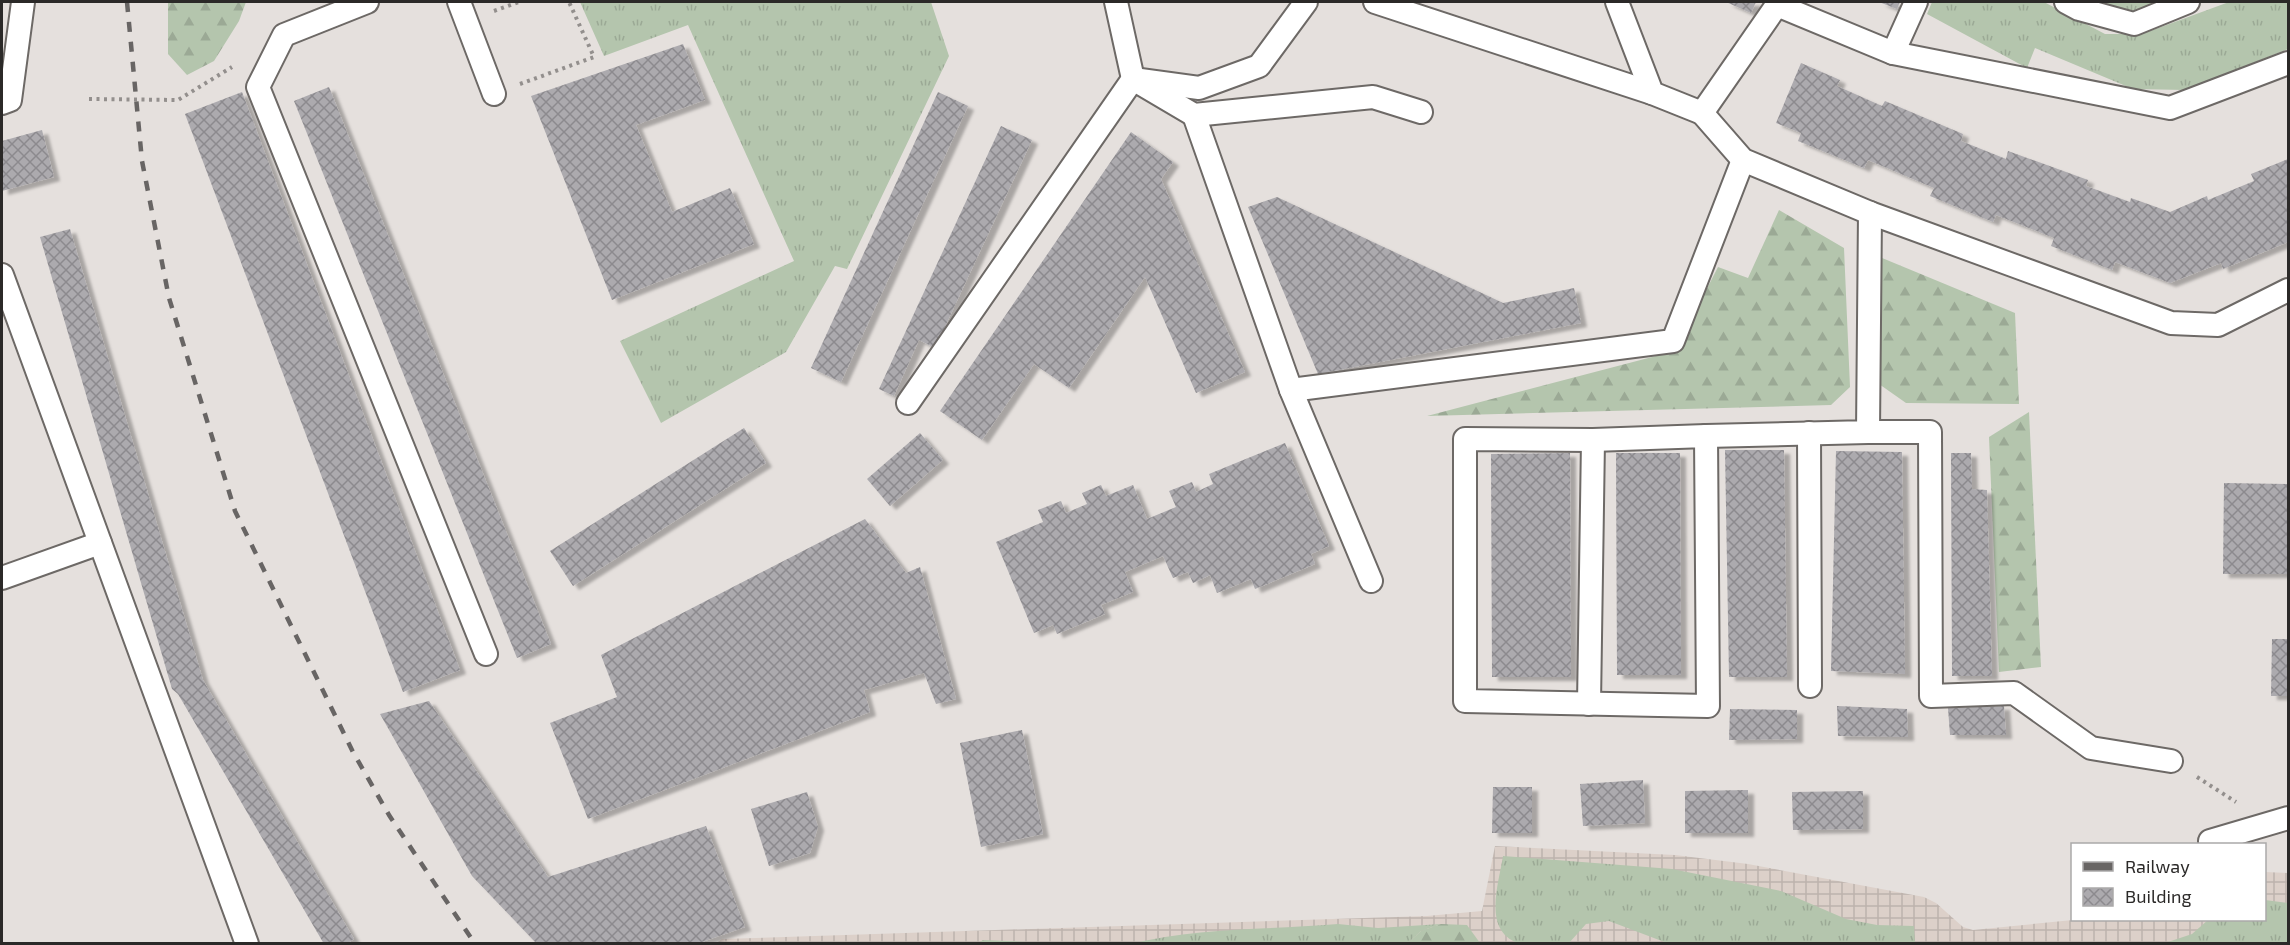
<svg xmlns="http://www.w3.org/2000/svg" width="2290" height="945" viewBox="0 0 2290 945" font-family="'Exo 2',sans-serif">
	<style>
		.industrial { fill: url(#industrial-grid) }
		.grass { fill: url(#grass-tufts) }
		.forest { fill: url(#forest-firs) }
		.building { fill: url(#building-cross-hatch); filter: url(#shadow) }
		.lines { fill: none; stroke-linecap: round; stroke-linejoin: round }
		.service-casing { stroke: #6d6966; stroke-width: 26 }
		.path { stroke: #938f8d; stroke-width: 4; stroke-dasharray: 3 4.5; stroke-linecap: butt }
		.service { stroke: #fff; stroke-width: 22 }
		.rail { stroke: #686564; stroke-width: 4.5; stroke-dasharray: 10 10; stroke-linecap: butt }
	</style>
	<defs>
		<pattern id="industrial-grid" width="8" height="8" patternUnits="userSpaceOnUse" patternTransform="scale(1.5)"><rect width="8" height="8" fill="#dcd0c9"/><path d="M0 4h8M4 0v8" fill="none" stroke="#bdb3ad"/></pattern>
		<pattern id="grass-tufts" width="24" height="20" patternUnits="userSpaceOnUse" patternTransform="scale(1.5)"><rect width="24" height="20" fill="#b4c5ad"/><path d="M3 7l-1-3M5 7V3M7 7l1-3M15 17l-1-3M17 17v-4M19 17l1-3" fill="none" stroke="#9ba995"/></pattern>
		<pattern id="forest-firs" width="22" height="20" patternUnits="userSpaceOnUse" patternTransform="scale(1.5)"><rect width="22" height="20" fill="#b4c5ad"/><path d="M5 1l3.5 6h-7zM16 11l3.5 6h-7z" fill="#9ba995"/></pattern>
		<pattern id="building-cross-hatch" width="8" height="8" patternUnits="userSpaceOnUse" patternTransform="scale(1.5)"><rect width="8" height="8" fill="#acaaae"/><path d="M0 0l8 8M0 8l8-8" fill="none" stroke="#8c8a8e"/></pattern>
		<filter id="shadow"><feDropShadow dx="6" dy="4" stdDeviation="1.5" flood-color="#0004"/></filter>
	</defs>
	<rect width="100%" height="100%" fill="#e5e0dd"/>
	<polygon class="industrial" points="1495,846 1675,855 1748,864 1924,897 1936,903 1963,927 1973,930 2073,920 2264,920 2265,872 2288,873 2288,944 715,944 722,939 1427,916 1482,911"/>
	<g class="grass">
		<polygon points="580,2 931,2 949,56 847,269 835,266 786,352 661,423 620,341 794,261 688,25 604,56"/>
		<polygon points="1932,2 2044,2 2105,34 2142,34 2229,2 2288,2 2288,49 2185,90 2133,89 2035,48 2027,68 1927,14"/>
		<polygon points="2090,2 2157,2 2134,11"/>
		<path d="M1503,856l169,13 109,22 65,28 31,6 37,1 1,17h-248l-58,-22 -23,3 -17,19c-12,1 -41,2 -51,0 -36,-13 -19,-60 -15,-87z"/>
		<polygon points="2265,900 2288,903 2288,943 2165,943 2192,934 2208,920 2264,920"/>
		<path d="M1338,924l40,4 63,-4 -20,7 -13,12 -278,1c68,-17 138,-14 208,-20z"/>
		<polygon points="983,940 1049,943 978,943"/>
	</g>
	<g class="forest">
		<polygon points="168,2 246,2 239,21 214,61 187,75 168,54"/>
		<polygon points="1779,210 1844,248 1850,387 1831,405 1427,416 1675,351 1718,267 1748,278"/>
		<polygon points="1870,253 2015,313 2019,404 1906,403 1879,384"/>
		<polygon points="2029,412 2041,667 1999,672 1989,437"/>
		<polygon points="1441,924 1467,925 1480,943 1408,943 1421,931"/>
	</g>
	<g class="building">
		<polygon points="1726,2 1756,2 1751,13"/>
		<polygon points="1879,2 1900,2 1897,9"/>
		<polygon points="683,44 705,100 636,125 672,212 730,188 754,244 612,300 531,96"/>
		<polygon points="1801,63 1840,80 1837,86 1882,106 1885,101 1963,134 1961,141 2006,159 2008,151 2088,180 2086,186 2130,202 2131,198 2170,212 2207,196 2208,200 2254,181 2251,174 2288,159 2288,242 2223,269 2221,263 2170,283 2115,262 2112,270 2051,246 2054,238 1996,215 1993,222 1930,196 1934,188 1868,160 1864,168 1798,141 1801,133 1776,123"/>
		<polygon points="329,87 551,644 517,658 294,101"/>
		<polygon points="242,92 460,670 403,692 185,114"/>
		<polygon points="938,92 968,106 841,382 811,368"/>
		<polygon points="1001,126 1032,140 935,348 919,340 894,396 879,389"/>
		<polygon points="42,130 54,177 2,191 2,141"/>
		<polygon points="1131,132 1173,162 1161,179 1245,372 1196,393 1145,277 1069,388 1034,364 982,440 940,411"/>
		<polygon points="1277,197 1503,303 1574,288 1581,323 1318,374 1248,207"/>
		<polygon points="70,229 203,680 354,939 346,944 324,944 178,694 172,689 40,237"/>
		<polygon points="744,428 766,463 573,586 550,551"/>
		<polygon points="920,433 943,460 890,506 867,479"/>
		<polygon points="1285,443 1329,546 1311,554 1315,564 1255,589 1251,579 1217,593 1210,575 1193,583 1188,572 1173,578 1163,556 1125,572 1133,592 1101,605 1105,614 1057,634 1053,625 1034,633 996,542 1043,522 1038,510 1061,501 1066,513 1087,504 1082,493 1101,485 1106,496 1133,485 1147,519 1176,507 1169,491 1192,482 1196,492 1213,484 1209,474"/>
		<polygon points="1725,450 1784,450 1787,677 1729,677"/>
		<polygon points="1836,451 1902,452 1905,674 1831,671"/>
		<polygon points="1570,453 1571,677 1492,677 1491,454"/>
		<polygon points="1616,453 1680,453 1681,675 1617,675"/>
		<polygon points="1951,453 1971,453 1972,489 1987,490 1992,676 1952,676"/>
		<polygon points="2224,483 2288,484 2288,574 2223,574"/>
		<polygon points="865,519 906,573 920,567 956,699 936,704 924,673 864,690 870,712 588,819 550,723 617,697 601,655"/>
		<polygon points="2272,639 2288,639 2288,696 2271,696"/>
		<polygon points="429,701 548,877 706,826 745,927 696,944 537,944 472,876 380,714"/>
		<polygon points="1837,706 1907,709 1908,737 1838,736"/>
		<polygon points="2004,706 2006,735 1950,735 1948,708"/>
		<polygon points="1730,709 1797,710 1797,739 1729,740"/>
		<polygon points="1022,730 1043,834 981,847 960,743"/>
		<polygon points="1643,780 1645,823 1583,826 1580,784"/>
		<polygon points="1493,787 1532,787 1532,833 1492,833"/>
		<polygon points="1748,790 1748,833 1685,833 1685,791"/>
		<polygon points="1863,791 1863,829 1793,830 1792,792"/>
		<polygon points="807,792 818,827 810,853 769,866 751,809"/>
	</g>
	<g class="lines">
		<defs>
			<g id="service">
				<polyline points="367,2 284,35 258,87 486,654"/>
				<polyline points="459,2 494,94"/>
				<polyline points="1116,2 1133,79 1194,115 1373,97 1421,112"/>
				<polyline points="1375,2 1652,93"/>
				<polyline points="1617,2 1652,93 1702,113"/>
				<polyline points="1779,2 1777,5 1893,53 2170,108 2288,63"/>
				<polyline points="2066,2 2079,9 2134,24 2188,2"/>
				<polyline points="1777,5 1702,113 1743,160 1870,213 2171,323 2218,325 2288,290"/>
				<polyline points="1893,53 1916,2"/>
				<polyline points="2,103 10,100 23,2"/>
				<polyline points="1194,115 1291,390 1673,341 1743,160"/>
				<polyline points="2,275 247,944"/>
				<polyline points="1291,390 1371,581"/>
				<polyline points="908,403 1133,79 1199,88 1259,66 1306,2"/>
				<polyline points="1868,432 1930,432 1931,696 2014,693 2091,748 2171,761"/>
				<polyline points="1809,433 1810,686"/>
				<polygon points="1706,436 1708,706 1465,701 1465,439 1593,440"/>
				<polyline points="1706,436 1868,432 1870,213"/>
				<polyline points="2,578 100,543"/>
				<polyline points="1589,704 1593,440"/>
				<polyline points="2210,841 2288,818"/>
			</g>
		</defs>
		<use href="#service" class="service-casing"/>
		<g class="path">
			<polyline points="494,11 519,2"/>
			<polyline points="520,84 594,57 569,2"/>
			<polyline points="89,99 178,100 232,67"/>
			<polyline points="2197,777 2236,802"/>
		</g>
		<use href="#service" class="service"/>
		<polyline class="rail" points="127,2 142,161 169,298 235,511 353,752 389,815 475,944"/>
	</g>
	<rect width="2290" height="945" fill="none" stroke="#2b2928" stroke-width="6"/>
	<rect x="2071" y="843" width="195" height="78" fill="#ffffff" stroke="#aaa9a9" stroke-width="1.5"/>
	<rect x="2083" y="862" width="30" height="9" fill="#686564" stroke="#aaa9a9" stroke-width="1.5"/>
	<text x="2125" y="873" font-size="18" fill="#2b2928">Railway</text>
	<rect x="2083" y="888" width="30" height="18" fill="url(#building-cross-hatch)" stroke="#aaa9a9" stroke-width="1.5"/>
	<text x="2125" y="903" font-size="18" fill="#2b2928">Building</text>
</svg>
